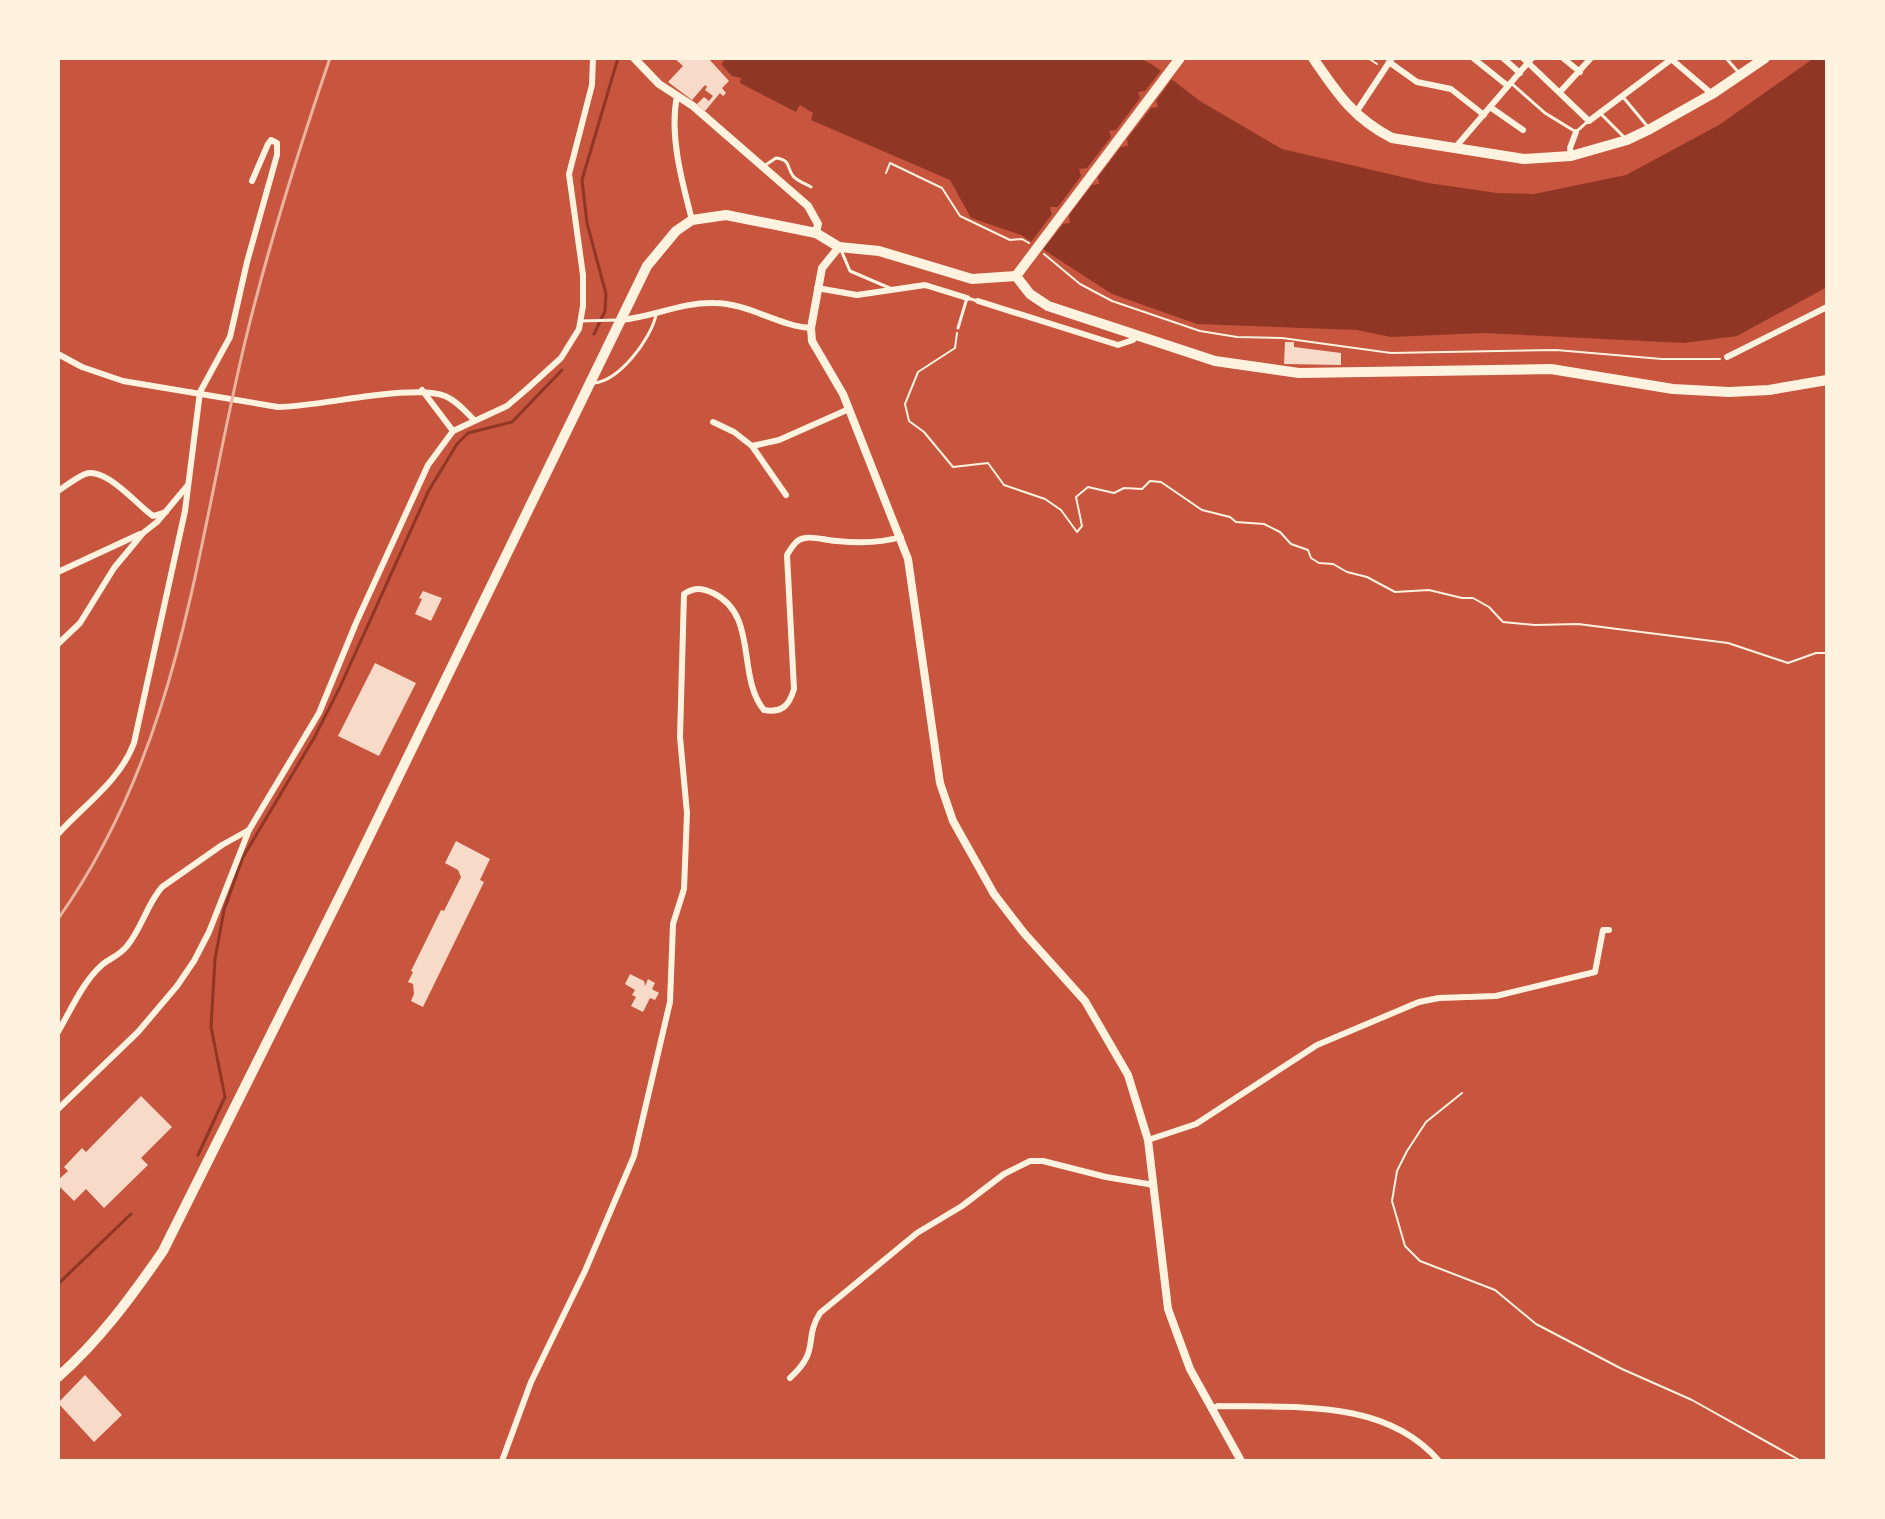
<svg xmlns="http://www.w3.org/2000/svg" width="1885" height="1519" viewBox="0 0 1885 1519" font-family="'Source Sans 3',sans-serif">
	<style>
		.water { fill: #8f3625 }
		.pier { fill: #c8553d }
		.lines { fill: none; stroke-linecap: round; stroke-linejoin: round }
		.stream { stroke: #8f3625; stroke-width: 3 }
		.building { fill: #f7dbc8 }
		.path { stroke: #fff3e0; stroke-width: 2 }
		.service { stroke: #fff3e0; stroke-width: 3 }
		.minor { stroke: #fff3e0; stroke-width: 6 }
		.tertiary { stroke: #fff3e0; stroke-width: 8 }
		.primary { stroke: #fff3e0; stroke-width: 10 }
		.rail { stroke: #e9b49f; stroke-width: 3 }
	</style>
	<rect width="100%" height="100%" fill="#c8553d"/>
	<polygon class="water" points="722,58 1139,58 1153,65 1200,101 1282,149 1428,183 1497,193 1534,194 1626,175 1719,125 1814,58 1827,58 1827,287 1737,336 1684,343 1484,333 1391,337 1357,330 1197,324 1112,294 1021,235 971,218 950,180 811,120 813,113 800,105 796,112 740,83 741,78 732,76 721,64 724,61"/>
	<polygon class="pier" points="1163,68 1174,76 1156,101 1158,107 1151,108 1127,139 1128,146 1121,147 1098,177 1099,184 1092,185 1069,215 1070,223 1063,224 1041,252 1029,245 1052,214 1050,207 1058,207 1081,176 1079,169 1087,168 1111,137 1109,131 1116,130 1140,98 1138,92 1145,91"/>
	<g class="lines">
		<g class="stream">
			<polyline points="594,334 605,311 606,294 587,223 582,180 618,58"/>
			<polyline points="198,1155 225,1097 211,1027 215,959 224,910 243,857 314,738 340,687 429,490 457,444 468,433 512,422 562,370"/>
			<polyline points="58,1284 131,1214"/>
		</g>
	</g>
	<g class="building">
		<polygon points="674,58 708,58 729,81 722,88 726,93 723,96 720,93 705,111 697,104 704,97 709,101 713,96 705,90 707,87 705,85 692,100 668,82 683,66"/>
		<polygon points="1285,342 1294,342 1294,347 1341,353 1341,365 1284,364"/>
		<polygon points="423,591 442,598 431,621 415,614 422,599 419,598"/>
		<polygon points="375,663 416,683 379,756 338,736"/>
		<polygon points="456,841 490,859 480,880 484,882 423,1007 411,1001 414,994 413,984 408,982 413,972 411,971 441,910 444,911 461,877 458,870 445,863"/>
		<polygon points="630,974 644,981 645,986 648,979 655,983 652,989 659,993 655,1000 650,998 643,1012 631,1006 636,997 632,995 635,990 625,984"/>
		<polygon points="141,1096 172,1127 141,1158 148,1165 104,1208 86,1189 74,1201 58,1185 58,1180 68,1171 64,1167 82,1148 86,1152"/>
		<polygon points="85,1375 122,1415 94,1442 58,1403"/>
	</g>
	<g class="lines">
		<g class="path">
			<polyline points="1368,58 1377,64"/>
			<polyline points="886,173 890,163 942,188 960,216 1010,240 1022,239 1029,243"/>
			<polyline points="1044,254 1080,284 1112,301 1200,331 1237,337 1282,338 1391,353 1556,350 1662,359 1720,359"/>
			<polyline points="957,333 955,348 918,372 905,404 909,421 924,432 953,467 988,463 1004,485 1045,499 1061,510 1077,532 1082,526 1076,497 1088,487 1114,493 1124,488 1142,489 1150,481 1161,482 1202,510 1230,517 1236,522 1264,524 1280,532 1291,544 1308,550 1311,558 1319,563 1333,564 1347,572 1367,577 1395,592 1429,590 1462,598 1473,598 1489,607 1503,622 1535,625 1578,624 1728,643 1788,663 1816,653 1827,653"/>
			<polyline points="1462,1093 1426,1122 1407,1151 1397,1171 1392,1201 1405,1246 1420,1261 1495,1290 1536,1324 1622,1369 1692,1400 1801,1461"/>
		</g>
		<g class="service">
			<polyline points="1726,58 1739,73"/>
			<polyline points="1511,83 1545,113 1576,132 1587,122"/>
			<polyline points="1623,97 1648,127"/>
			<polyline points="1600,113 1626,139"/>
			<path d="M764,166l12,-8c15,2 10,8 17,18 4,5 13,8 18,11"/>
			<polyline points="841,250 850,271 892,289"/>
			<polyline points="581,321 618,320"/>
			<polyline points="958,328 967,298 978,301"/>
			<path d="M594,383c25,-2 57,-44 62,-68"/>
		</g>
		<g class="minor">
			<polyline points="1473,58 1508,86"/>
			<polyline points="1503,58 1520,73"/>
			<polyline points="1523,58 1589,121 1673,58"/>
			<polyline points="1563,58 1580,72"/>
			<polyline points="1670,58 1712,94"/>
			<polyline points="1389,62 1417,82 1451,89 1484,115"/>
			<polyline points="1560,92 1591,58"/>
			<path d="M677,96c-8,39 5,86 15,124"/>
			<polyline points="1490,107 1523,130"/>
			<polyline points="1355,114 1392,58"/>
			<polyline points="1454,149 1532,58"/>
			<polyline points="1571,156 1570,148 1576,132"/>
			<polyline points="817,288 857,295 925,285 967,298"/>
			<polyline points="978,301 1118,345 1133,340 1137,335"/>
			<path d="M621,320c32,-3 61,-18 93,-17 34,0 64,23 97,25"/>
			<path d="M58,354l24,13 41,14 155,26c40,0 136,-24 167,-11 12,5 20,15 29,24"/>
			<polyline points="1727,357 1827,307"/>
			<polyline points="422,390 453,431"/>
			<polyline points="713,422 734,432 752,446 779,440 849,409"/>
			<polyline points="752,446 786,495"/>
			<path d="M58,491c9,-6 18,-13 27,-17 20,-8 52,31 68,42l13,-4"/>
			<polyline points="58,572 140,534"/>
			<polyline points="58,644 80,623 114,568 143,533 157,522 188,485"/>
			<path d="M58,834c26,-29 62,-53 76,-91l51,-232 15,-119 30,-55 17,-75 30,-107v-12l-6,-3 -3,4 -16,37"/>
			<path d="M58,1032c13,-22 25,-51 45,-68 8,-6 17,-9 24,-18 15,-18 20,-42 35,-59l60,-42 27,-15"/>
			<polyline points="58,1109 138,1032 177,986 194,961 209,932 249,830 319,713 356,623 428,465 453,431 507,406 528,388 561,358 579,329 583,306 583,275 569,174 592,85 593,58"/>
			<polyline points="1148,1140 1196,1124 1317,1045 1419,1002 1439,998 1496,996 1595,972 1603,930 1609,930"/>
			<path d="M790,1378c31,-28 13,-38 30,-65l97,-80 45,-27 42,-32 26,-13h13l63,16 48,8"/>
			<path d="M1211,1409l7,-3c75,2 167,-8 221,55"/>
			<path d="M502,1461l29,-79 54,-111 49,-115 36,-154 3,-78 11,-35 3,-76 -7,-76 4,-143c11,-7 18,-6 29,-1 46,22 23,83 51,117 18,3 25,-4 30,-21l-7,-134c5,-8 9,-16 18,-17 10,-2 22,3 32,3 21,2 44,2 64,-4"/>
		</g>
		<g class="tertiary">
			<polyline points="634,58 659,84 693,106 808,206 818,224 816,233"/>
			<polyline points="839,247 822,268 811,328 812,341 843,394 908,559 940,783 953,821 994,894 1024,933 1085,1001 1128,1075 1148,1140 1168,1309 1190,1369 1241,1461"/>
		</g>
		<g class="primary">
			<path d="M1313,58c24,35 40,60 79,80l132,21 47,-3 56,-16 23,-11 62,-35 53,-36"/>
			<polyline points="1016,276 1030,294 1048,306 1215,361 1299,373 1551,369 1673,389 1729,392 1769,390 1827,380"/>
			<polyline points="1016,276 1180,58"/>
			<path d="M58,1377c41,-36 74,-81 105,-126l185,-371 299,-614 29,-35 16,-11 34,-5 90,18 23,14 40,4 93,28 44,-3"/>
		</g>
		<path class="rail" d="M58,919c125,-177 138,-374 187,-577 23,-96 53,-190 85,-284"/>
	</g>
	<rect width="1885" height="1519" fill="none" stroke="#fff3e0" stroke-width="120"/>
</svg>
